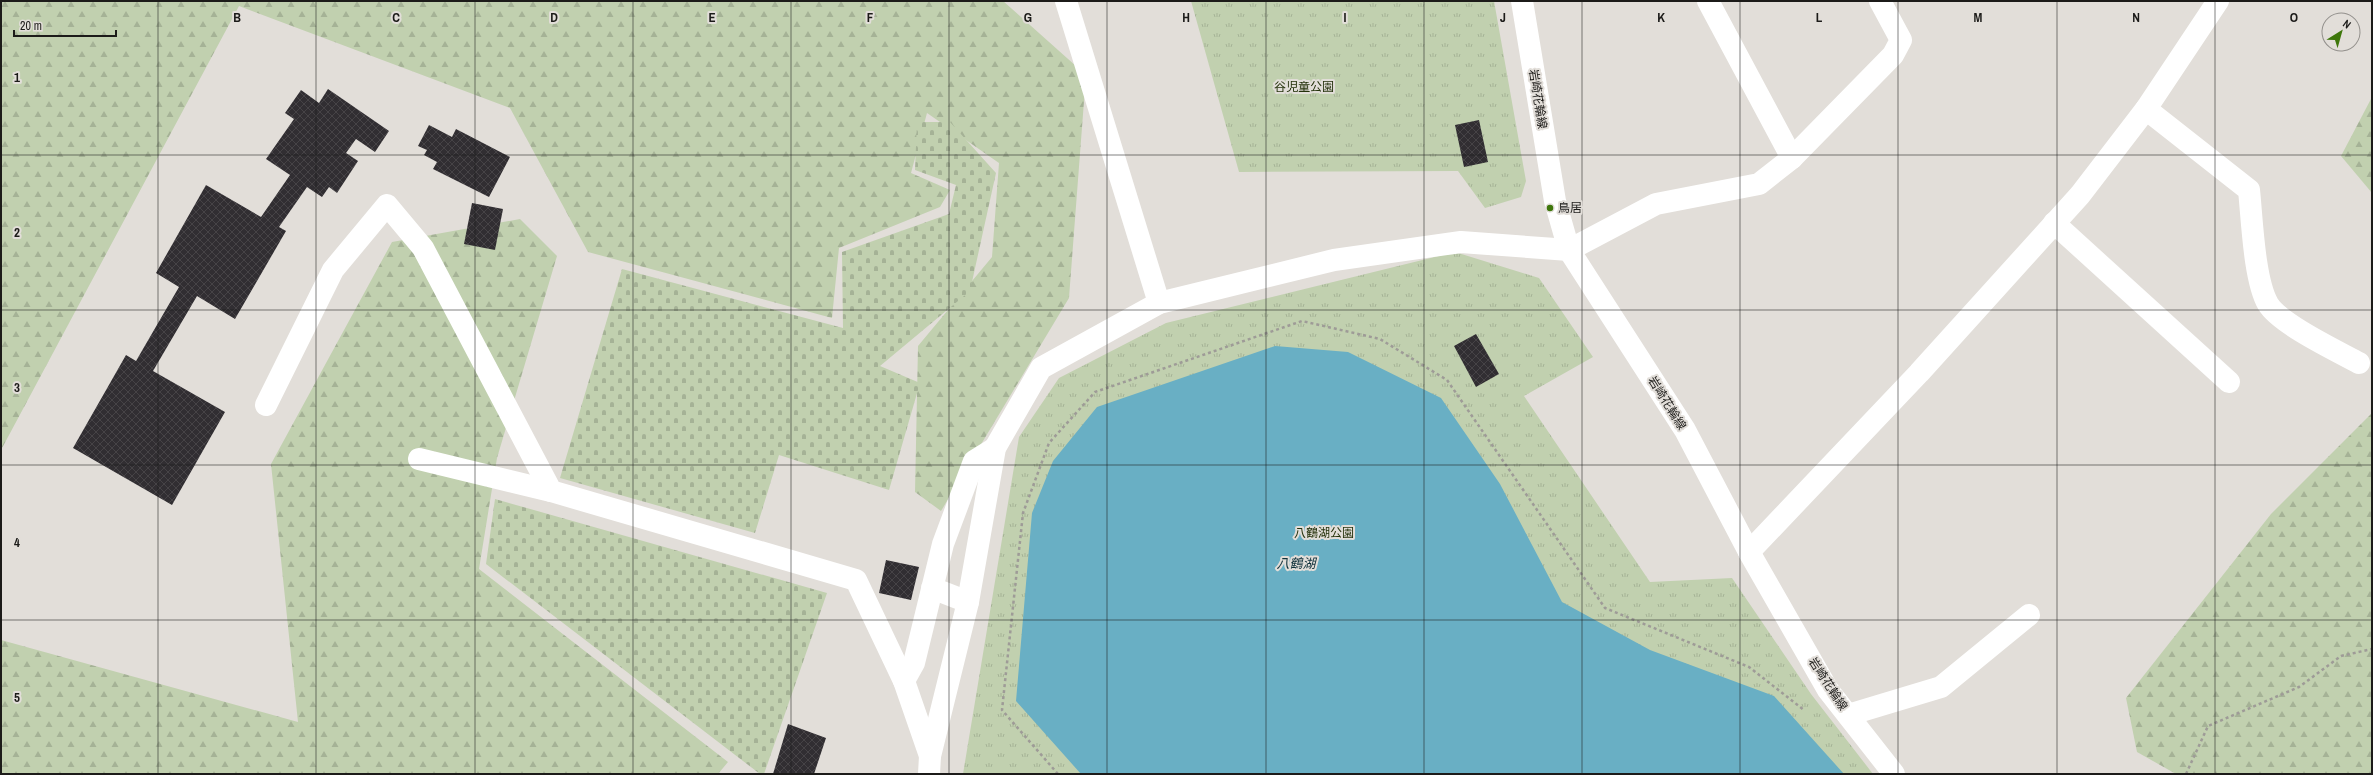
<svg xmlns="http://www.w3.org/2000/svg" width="2373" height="775" viewBox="0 0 2373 775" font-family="'Archivo Narrow','Noto Sans JP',sans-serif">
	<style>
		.forest { fill: url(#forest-firs) }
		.cemetery { fill: url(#cemetery-stones) }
		.park { fill: url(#park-tufts) }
		.water { fill: #69afc4 }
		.building { fill: url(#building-cross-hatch) }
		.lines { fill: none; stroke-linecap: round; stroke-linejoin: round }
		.path { stroke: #9e9b97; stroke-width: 2.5; stroke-dasharray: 3 3; stroke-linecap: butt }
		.minor { stroke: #fff; stroke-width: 22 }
		.grid { fill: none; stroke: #1c1b19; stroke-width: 1; stroke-opacity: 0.55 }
		.poi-dot { fill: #3e770b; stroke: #e2ded9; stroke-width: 1.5 }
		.labels { text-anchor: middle; stroke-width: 4; stroke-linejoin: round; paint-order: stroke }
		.park-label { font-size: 12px; fill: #24320b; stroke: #e2ded9 }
		.street-label { font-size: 12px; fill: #1c1b19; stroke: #e2ded9 }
		.poi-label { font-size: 12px; fill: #1c1b19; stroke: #e2ded9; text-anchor: start }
		.water-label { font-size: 13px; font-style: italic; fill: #0f313b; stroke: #e2ded9 }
		.grid-label { font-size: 13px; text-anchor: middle; font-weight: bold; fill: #1c1b19; stroke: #e2ded9; stroke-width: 4; stroke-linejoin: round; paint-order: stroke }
	</style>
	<defs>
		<pattern id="forest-firs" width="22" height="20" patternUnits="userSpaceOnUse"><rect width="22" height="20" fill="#c1d0af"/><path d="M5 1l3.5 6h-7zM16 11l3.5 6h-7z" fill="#a5b296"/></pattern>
		<pattern id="cemetery-stones" width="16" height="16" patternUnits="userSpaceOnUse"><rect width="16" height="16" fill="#c1d0af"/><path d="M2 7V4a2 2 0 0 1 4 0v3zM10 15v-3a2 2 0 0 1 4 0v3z" fill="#a5b296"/></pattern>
		<pattern id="park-tufts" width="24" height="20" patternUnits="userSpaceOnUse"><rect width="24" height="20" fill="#c1d0af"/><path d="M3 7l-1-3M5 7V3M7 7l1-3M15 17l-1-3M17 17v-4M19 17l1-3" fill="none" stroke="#a5b296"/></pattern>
		<pattern id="building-cross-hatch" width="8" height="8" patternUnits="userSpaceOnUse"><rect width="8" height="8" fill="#312e32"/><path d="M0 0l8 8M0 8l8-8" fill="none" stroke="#464346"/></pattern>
	</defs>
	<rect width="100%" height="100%" fill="#e2ded9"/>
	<g class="forest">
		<polygon points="1,1 1003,1 1086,75 1069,298 941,511 915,492 918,346 992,257 999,163 927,113 911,173 950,190 940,207 839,248 832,318 588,252 510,108 239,6 1,450"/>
		<polygon points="2372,97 2372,193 2341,156"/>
		<polygon points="520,219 557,256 497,458 479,569 728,762 718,774 1,774 1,640 298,722 271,464 392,242"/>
		<polygon points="2372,413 2372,774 2176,774 2137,752 2126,698 2271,514"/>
	</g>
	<g class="cemetery">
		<polygon points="917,122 950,122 996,173 970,291 880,366 920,383 889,490 779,455 755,533 560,478 622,269 843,328 842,252 949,214 956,185 915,170"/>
		<polygon points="495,499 827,593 764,774 760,774 486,564"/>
	</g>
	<g class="park">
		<polygon points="1191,1 1494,1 1526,181 1521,197 1485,208 1458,171 1239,172"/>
		<polygon points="1455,252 1539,278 1593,357 1524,396 1650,582 1732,578 1811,694 1873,774 963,774 1019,437 1059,378 1166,323"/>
	</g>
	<polygon class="water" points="1275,346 1348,352 1441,398 1500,484 1562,602 1650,650 1774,696 1844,774 1081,774 1016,701 1032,513 1053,461 1097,407"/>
	<g class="building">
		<polygon points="328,89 389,131 375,152 356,139 346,153 358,161 337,193 329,187 322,197 307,187 279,227 286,231 235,319 197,296 153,371 225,412 172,505 73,448 126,355 136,361 179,287 156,273 206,185 261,217 290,175 266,159 294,119 285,113 301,90 319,103"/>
		<polygon points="1479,120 1488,162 1464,167 1455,125"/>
		<polygon points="429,125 452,137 456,129 510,157 489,197 433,169 437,162 424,155 427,150 418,146"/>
		<polygon points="472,203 503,209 495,250 464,244"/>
		<polygon points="1476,334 1499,374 1476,387 1454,346"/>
		<polygon points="886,560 919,567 911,600 879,593"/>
		<polygon points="788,724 826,738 814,774 773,774"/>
	</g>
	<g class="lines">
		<g class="path">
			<polyline points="1058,774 1002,710 1023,513 1049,443 1095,392 1302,321 1380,339 1447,380 1605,608 1749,667 1804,710"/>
			<polyline points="2186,774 2208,726 2299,687 2341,656 2372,649"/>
		</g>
		<g class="minor">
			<polyline points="1066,1 1159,303"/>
			<polyline points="1522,1 1555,201 1569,250 1685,430 1749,552 1828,690 1894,774"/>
			<polyline points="1708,1 1792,158"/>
			<path d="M2146,109l103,81c3,28 5,90 19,114 12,20 69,47 91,59"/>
			<polyline points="2054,223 2229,382"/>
			<polyline points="266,405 333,270 387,205 423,248 551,491 856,580 904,681 930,756"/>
			<polyline points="419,459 551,491"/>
			<polyline points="1749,552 1919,373 2080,195 2146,109 2218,1"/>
			<polyline points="932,588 968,602"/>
			<polyline points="904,681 914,663 943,544 974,461 995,448"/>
			<polyline points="1848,715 1941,687 2029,615"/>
			<polyline points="929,774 930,756 968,602 995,448 1041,368 1159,303 1334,260 1461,242 1569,250 1656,204 1759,184 1792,158 1893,55 1901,40 1880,1"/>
		</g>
	</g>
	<path class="grid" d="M158,1v773M316,1v773M475,1v773M633,1v773M791,1v773M949,1v773M1107,1v773M1266,1v773M1424,1v773M1582,1v773M1740,1v773M1898,1v773M2057,1v773M2215,1v773M1,155h2371M1,310h2371M1,465h2371M1,620h2371"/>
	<circle class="poi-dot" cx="1550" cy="208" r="4"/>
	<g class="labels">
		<g class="park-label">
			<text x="1304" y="91">谷児童公園</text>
			<text x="1324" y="537">八鶴湖公園</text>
		</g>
		<g class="street-label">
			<text transform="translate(1538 99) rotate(81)" y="4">岩崎花輪線</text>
			<text transform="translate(1667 403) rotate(58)" y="4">岩崎花輪線</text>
			<text transform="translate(1828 684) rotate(57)" y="4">岩崎花輪線</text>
		</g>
		<g class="poi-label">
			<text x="1558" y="212">鳥居</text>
		</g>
		<g class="water-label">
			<text x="1296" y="568">八鶴湖</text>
		</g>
	</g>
	<g class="grid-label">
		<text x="237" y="22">B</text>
		<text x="396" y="22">C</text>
		<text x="554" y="22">D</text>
		<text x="712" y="22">E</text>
		<text x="870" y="22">F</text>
		<text x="1028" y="22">G</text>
		<text x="1186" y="22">H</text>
		<text x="1345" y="22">I</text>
		<text x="1503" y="22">J</text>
		<text x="1661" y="22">K</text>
		<text x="1819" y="22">L</text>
		<text x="1978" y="22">M</text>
		<text x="2136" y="22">N</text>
		<text x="2294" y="22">O</text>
		<text x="17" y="82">1</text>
		<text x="17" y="237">2</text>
		<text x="17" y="392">3</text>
		<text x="17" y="547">4</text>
		<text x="17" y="702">5</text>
	</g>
	<rect width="2373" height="775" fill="none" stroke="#1c1b19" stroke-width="4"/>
	<g transform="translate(2341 32) rotate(37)"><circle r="19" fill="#e2ded9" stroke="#93908c"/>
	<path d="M0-3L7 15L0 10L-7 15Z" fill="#3e770b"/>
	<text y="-6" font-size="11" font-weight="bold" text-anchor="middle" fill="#1c1b19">N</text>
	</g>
	<path d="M14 30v6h102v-6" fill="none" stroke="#1c1b19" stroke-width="2"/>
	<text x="20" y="30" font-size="12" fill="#1c1b19" stroke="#e2ded9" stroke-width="3" paint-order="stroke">20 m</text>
</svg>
